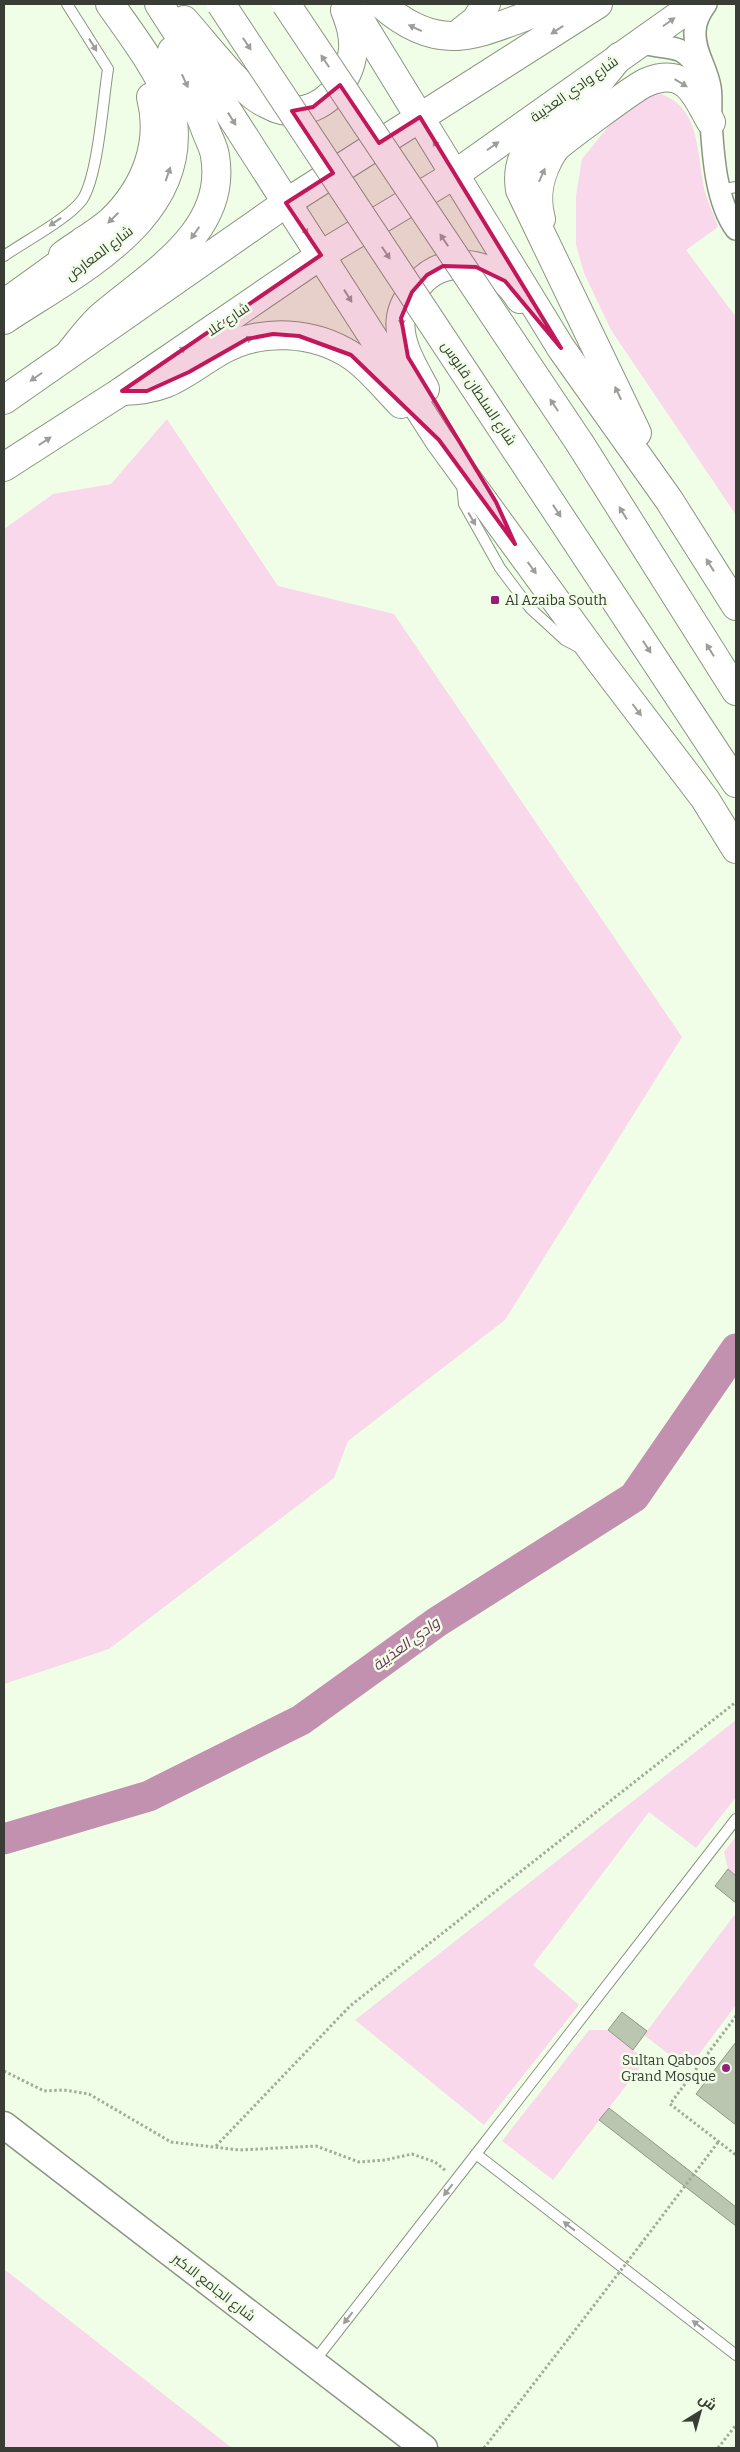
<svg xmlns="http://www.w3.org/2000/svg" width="740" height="2452" viewBox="0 0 740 2452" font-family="Bitter,Cairo,serif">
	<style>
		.green { fill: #f9d8ec }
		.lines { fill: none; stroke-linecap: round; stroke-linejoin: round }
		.river { stroke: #c291b0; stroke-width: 31 }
		.building { fill: #bac6b0; stroke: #8f9a85 }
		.service-casing { stroke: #8b9681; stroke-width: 12 }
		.minor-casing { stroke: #8b9681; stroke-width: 24 }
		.tertiary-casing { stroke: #8b9681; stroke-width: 29 }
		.secondary-casing { stroke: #8b9681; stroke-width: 30 }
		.primary-casing { stroke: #8b9681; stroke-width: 30 }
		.trunk-casing { stroke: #8b9681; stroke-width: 30 }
		.path { stroke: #a3ac9c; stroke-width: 3; stroke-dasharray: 2.5 2.5; stroke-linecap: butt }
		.service { stroke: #fff; stroke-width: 10 }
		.minor { stroke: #fff; stroke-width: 21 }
		.tertiary { stroke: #fff; stroke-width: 26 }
		.secondary { stroke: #fff; stroke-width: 28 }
		.primary { stroke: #fff; stroke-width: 28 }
		.trunk { stroke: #fff; stroke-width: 28 }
		.trunk-bridge-casing { stroke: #8b9681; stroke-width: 30; stroke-linecap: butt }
		.path-bridge { stroke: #a3ac9c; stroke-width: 3; stroke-dasharray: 2.5 2.5; stroke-linecap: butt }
		.trunk-bridge { stroke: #fff; stroke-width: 28 }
		.oneway { fill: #9c9e9a }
		.marked { fill: #c2185b; fill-opacity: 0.2; stroke: #c2185b; stroke-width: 4; stroke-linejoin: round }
		.poi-dot { fill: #981f79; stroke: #f1fee7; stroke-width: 2 }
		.labels { text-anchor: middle; stroke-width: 5; stroke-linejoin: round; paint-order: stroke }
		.street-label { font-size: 14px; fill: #393d35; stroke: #f1fee7 }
		.poi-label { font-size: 14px; fill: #393d35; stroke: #f1fee7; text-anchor: start }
		.water-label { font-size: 15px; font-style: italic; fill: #6c3059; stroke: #f1fee7 }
	</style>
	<rect width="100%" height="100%" fill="#f1fee7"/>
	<g class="green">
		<path d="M649,91c57,10 45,65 58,107 3,10 8,19 11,29l-32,23 50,67v198l-125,-185 -27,-57 -8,-28v-49l6,-37 40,-49z"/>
		<polygon points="167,419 278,586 394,614 682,1037 505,1320 348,1441 334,1478 109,1649 4,1684 4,529 53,494 111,484"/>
		<polygon points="736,1720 736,1797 696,1848 649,1812 533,1965 579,2005 484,2125 355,2020"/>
		<polygon points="736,1836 736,1876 728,1869 724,1852"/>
		<polygon points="736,1913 736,2005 688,2069 644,2035"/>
		<polygon points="589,2030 608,2030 646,2060 553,2180 502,2141"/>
		<polygon points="4,2269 232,2448 4,2448"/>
	</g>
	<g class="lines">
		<polyline class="river" points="4,1839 149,1796 301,1720 437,1622 634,1497 736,1349"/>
	</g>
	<g class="building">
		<polygon points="728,1869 736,1876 736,1903 715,1886"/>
		<polygon points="622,2012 647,2031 633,2050 608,2030"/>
		<polygon points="736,2042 736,2125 696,2094"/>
		<polygon points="609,2108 736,2207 736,2226 599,2120"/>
	</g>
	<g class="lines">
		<defs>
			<g id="service">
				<polyline points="719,190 736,187"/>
				<path d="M4,256c20,-14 65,-38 78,-56 16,-23 21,-100 26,-131l-41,-65"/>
				<polyline points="462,484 464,504 500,568 530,608 565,640 582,649"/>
				<polyline points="476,2154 736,1819"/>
				<polyline points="313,2363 476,2154 736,2355"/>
			</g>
			<g id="minor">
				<path d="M706,4c-6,8 -11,17 -11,28 -1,20 12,36 15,55 2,11 0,24 1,35 2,33 5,80 25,107"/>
				<path d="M640,42c32,10 39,-3 61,30"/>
			</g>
			<polyline id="tertiary" points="4,2125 424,2448"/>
			<g id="secondary">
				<path d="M63,255c15,-11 33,-21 47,-33 35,-33 53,-78 41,-125"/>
				<path d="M4,320c75,-50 193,-105 166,-215 -7,-30 -42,-75 -60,-101"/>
			</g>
			<g id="primary">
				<polyline points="4,304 73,254 83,241"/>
				<polyline points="4,400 286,203 598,4"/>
				<polyline points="4,467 122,391 321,255 454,175 695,4"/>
			</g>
			<g id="trunk">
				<polyline points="159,4 439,440 597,657 705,799 736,849"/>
				<polyline points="350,4 561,348 669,500 736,606"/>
				<path d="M381,4c68,60 108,21 181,0"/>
				<path d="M184,20c19,21 56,70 79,82 8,4 16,9 25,9 35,3 62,-29 65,-61 1,-15 -3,-27 -8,-40"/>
				<polyline points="456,36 476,20 486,4"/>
				<path d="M619,57c-11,13 -21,27 -33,38 -30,28 -74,46 -66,95l117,243"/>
				<path d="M541,219c-7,-25 -1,-47 13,-69 5,-7 78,-60 89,-66 11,-6 28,-10 40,-2 13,8 20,27 28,40"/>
				<path d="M68,355c11,-13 22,-29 35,-40 48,-41 125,-84 112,-159 -1,-8 -6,-17 -9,-25 -10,-27 -22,-53 -34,-80"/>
				<path d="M425,389c-11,-21 -28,-47 -24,-72 2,-13 10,-24 18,-33 22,-26 61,-24 86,-3 6,5 11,12 15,18"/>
				<path d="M122,391c50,-1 60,-18 100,-41 40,-22 92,-19 130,6 19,13 33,32 49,48"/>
				<polyline points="581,445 736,691"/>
				<polyline points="530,471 736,783"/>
			</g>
		</defs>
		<use href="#service" class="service-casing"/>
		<use href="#minor" class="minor-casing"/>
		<use href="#tertiary" class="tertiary-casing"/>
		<use href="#secondary" class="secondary-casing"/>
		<use href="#primary" class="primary-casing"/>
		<use href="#trunk" class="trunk-casing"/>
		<g class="path">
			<polyline points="736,2016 670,2104 736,2155"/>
			<polyline points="4,2071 44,2091 64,2090 89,2094 171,2142 239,2150 316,2146 359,2162 385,2160 412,2154 435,2162 446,2171"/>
			<polyline points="216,2146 350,2006 736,1702"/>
			<polyline points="641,2244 719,2141"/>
			<polyline points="484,2448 569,2338"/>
			<polyline points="718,2448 736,2425"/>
		</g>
		<use href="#service" class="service"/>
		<use href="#minor" class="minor"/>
		<use href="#tertiary" class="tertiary"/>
		<use href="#secondary" class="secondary"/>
		<use href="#primary" class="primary"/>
		<use href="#trunk" class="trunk"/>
		<defs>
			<g id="trunk-bridge">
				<polyline points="221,4 530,471"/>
				<polyline points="286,4 581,445"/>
			</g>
		</defs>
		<use href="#trunk-bridge" class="trunk-bridge-casing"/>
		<polyline class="path-bridge" points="569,2338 641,2244"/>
		<use href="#trunk-bridge" class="trunk-bridge"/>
	</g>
	<defs><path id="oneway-solid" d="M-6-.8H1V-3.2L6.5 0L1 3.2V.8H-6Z" transform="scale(1.25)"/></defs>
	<g class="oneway">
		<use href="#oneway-solid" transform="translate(669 22) rotate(-35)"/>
		<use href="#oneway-solid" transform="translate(415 28) rotate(-155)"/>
		<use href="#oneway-solid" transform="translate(557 30) rotate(147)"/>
		<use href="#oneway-solid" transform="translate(247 44) rotate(56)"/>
		<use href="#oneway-solid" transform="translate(93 45) rotate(58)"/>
		<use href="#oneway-solid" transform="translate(325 61) rotate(-124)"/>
		<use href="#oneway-solid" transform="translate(185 81) rotate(65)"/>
		<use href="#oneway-solid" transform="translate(681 83) rotate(31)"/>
		<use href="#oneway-solid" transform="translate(232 119) rotate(58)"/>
		<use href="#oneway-solid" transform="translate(437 146) rotate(-121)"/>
		<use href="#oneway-solid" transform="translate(493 146) rotate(-35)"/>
		<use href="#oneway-solid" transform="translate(168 174) rotate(-71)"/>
		<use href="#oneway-solid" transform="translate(542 175) rotate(-66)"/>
		<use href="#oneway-solid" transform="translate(113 218) rotate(136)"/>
		<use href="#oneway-solid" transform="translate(55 222) rotate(146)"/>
		<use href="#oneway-solid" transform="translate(304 229) rotate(55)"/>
		<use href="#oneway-solid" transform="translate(195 233) rotate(125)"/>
		<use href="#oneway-solid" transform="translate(444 240) rotate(-124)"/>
		<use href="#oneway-solid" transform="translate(386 253) rotate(56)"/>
		<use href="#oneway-solid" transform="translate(348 296) rotate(58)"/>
		<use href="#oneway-solid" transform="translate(402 319) rotate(94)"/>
		<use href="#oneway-solid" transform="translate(246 340) rotate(-19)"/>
		<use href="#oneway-solid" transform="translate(180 351) rotate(-34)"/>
		<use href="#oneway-solid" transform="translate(36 377) rotate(145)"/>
		<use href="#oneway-solid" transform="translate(618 393) rotate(-115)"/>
		<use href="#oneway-solid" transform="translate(554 405) rotate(-124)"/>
		<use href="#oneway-solid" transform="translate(45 441) rotate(-33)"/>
		<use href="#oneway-solid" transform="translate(557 511) rotate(57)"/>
		<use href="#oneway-solid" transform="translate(623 513) rotate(-122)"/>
		<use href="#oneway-solid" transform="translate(472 519) rotate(60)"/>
		<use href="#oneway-solid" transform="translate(710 565) rotate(-122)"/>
		<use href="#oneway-solid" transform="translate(532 568) rotate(54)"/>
		<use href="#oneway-solid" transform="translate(647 647) rotate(57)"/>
		<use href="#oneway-solid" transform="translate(710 650) rotate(-122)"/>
		<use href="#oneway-solid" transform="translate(637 710) rotate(53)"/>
		<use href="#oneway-solid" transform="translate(448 2190) rotate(128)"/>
		<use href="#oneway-solid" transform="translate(569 2226) rotate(-142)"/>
		<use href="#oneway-solid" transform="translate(348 2318) rotate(128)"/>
		<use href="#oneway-solid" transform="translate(698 2325) rotate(-142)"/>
	</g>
	<path class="marked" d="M340,85l39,58 41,-26 141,231 -56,-67 -29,-14 -33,-1 -16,9 -15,17 -11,26 7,39 88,145 19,42 -76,-104 -88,-85 -52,-19 -26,-2 -26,5 -58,33 -42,19h-25l199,-136 -35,-52 47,-30 -41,-62 21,-4z"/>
	<g class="poi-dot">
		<rect x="490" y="595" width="10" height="10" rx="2.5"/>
		<circle cx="726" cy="2068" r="5"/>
	</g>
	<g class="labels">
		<g class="street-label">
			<text transform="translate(574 89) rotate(-35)" y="5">شارع وادي العذيبة</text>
			<text transform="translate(99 253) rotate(-37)" y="5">شارع المعارض</text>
			<text transform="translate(228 319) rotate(-34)" y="5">شارع غلا</text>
			<text transform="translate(479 393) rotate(56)" y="5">شارع السلطان قابوس</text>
			<text transform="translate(214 2287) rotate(38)" y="5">شارع الجامع الاكبر</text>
		</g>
		<g class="poi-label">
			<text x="505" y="605">Al Azaiba South</text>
			<text x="716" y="2065" text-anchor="end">Sultan Qaboos<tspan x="716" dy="16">Grand Mosque</tspan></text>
		</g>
		<g class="water-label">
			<text transform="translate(406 1644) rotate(-36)" y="5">وادي العذيبة</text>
		</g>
	</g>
	<rect width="740" height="2452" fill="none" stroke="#393d35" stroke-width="10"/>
	<g transform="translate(700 2412) rotate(37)" stroke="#f1fee7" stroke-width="4" paint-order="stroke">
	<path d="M0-4L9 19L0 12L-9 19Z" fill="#393d35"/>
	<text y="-8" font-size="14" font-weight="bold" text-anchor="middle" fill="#393d35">ش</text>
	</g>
</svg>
